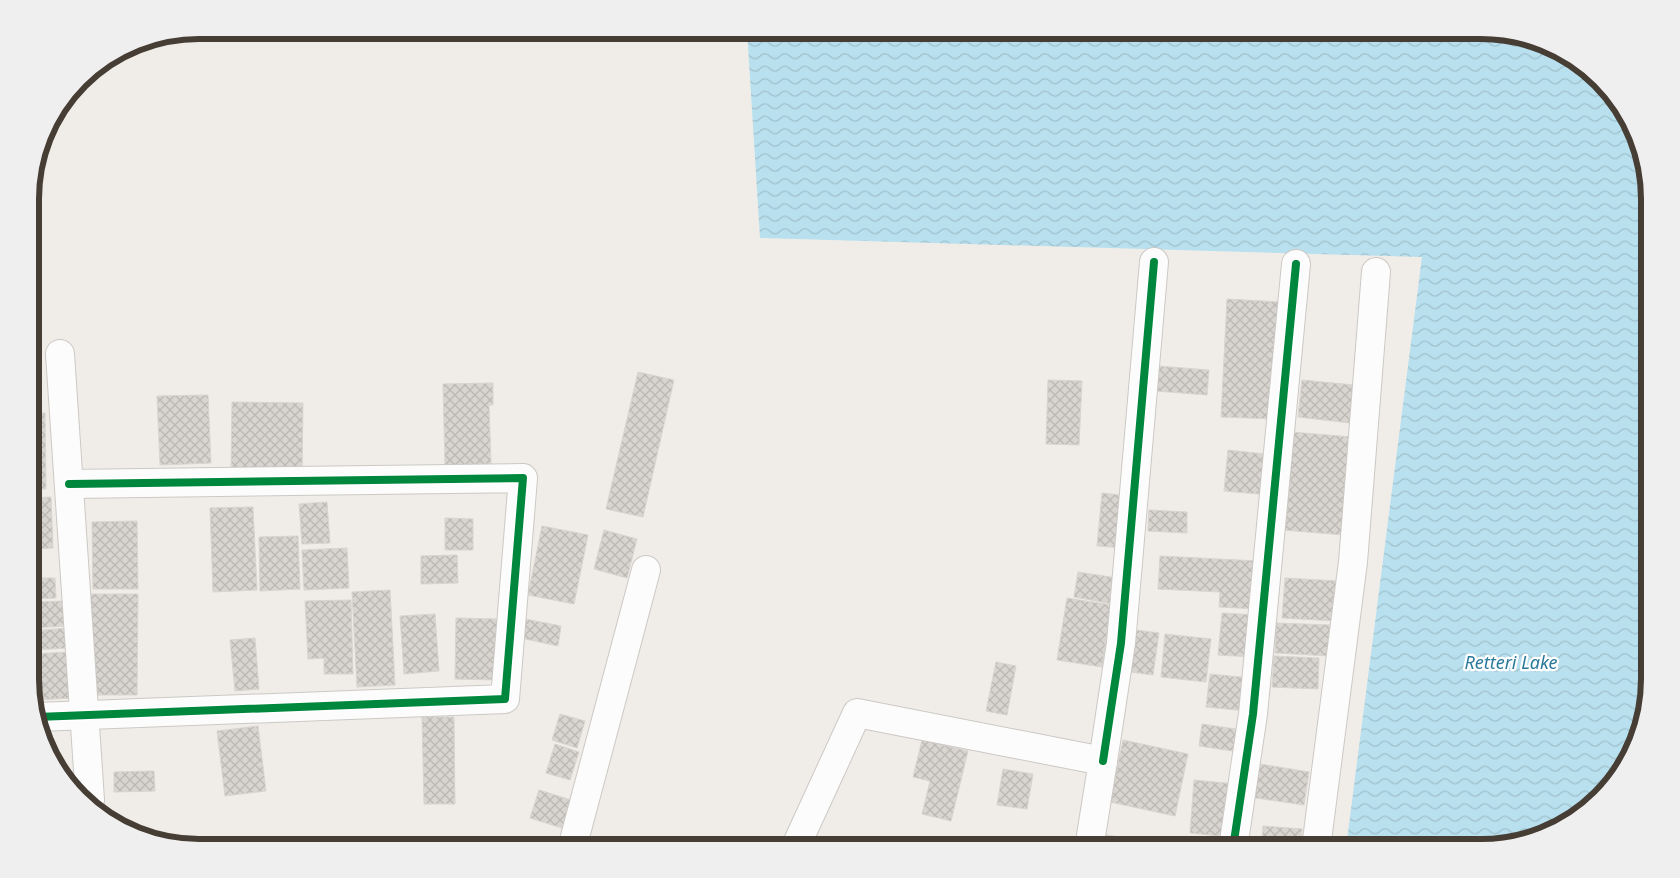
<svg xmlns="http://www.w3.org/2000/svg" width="1680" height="878" viewBox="0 0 1680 878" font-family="'Noto Sans',sans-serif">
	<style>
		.water { fill: url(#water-waves) }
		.building { fill: url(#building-cross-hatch); stroke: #d8d4cf }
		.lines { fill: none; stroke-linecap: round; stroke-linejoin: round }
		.minor-casing { stroke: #ccc9c5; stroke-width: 30 }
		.minor { stroke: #fdfcfc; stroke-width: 28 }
		.cycleway-casing { stroke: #fff; stroke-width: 11 }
		.cycleway { stroke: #00873e; stroke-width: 8 }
		.labels { text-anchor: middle; stroke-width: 4.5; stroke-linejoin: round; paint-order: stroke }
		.water-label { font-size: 18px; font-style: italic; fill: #2a7a9a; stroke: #fff }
		.rim { fill: none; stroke: #463d35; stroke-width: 6 }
	</style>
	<defs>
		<pattern id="water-waves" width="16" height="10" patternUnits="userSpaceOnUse" patternTransform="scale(1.25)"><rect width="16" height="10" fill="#b9e0ee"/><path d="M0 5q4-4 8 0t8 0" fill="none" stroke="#a0c1cd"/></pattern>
		<pattern id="building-cross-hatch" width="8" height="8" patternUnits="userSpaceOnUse" patternTransform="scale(1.25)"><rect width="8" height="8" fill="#d8d4d0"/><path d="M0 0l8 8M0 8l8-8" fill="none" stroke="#bbb7b3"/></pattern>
	</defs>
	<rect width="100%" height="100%" fill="#f0ede9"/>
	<polygon class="water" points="747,30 1481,30 1556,48 1621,105 1649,177 1650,679 1632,754 1575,820 1492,848 1346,848 1422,257 760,238"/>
	<g class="building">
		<polygon points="1227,299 1280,302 1274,419 1221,417"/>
		<polygon points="1158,366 1209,370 1207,395 1156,391"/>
		<polygon points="638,372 674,380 643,517 606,509"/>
		<rect x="31" y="376" width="10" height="34"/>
		<polygon points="1048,380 1082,381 1079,445 1046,444"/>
		<polygon points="1302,380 1354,385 1350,423 1298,417"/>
		<polygon points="493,383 493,405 489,405 491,464 445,465 443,384"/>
		<polygon points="208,395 211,463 160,465 157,396"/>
		<polygon points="232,402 303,403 302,474 231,473"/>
		<polygon points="45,413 46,489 31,489 31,414"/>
		<polygon points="1291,432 1352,437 1344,535 1283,530"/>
		<polygon points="1228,450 1274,455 1270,495 1224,491"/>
		<polygon points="1102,493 1131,496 1126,548 1097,546"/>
		<polygon points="51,497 53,548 31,549 31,498"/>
		<polygon points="327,502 330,543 302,544 299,504"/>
		<polygon points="253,507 257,590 213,592 210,508"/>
		<polygon points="1149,510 1187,512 1187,533 1148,531"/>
		<polygon points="445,518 473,519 473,550 445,550"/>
		<polygon points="137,521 138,589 93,589 92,522"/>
		<polygon points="542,526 588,535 574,604 528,595"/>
		<polygon points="604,530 637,539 627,578 594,569"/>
		<polygon points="298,536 300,589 260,591 259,537"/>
		<polygon points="347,548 349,588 304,590 302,550"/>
		<polygon points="457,555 458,583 421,584 421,556"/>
		<polygon points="1160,556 1258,561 1255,609 1219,607 1220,592 1158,589"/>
		<polygon points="1078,572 1117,578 1113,604 1074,597"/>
		<polygon points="31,578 55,578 56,598 31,599"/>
		<polygon points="1285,578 1338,581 1336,621 1282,618"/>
		<polygon points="390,590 395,685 357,687 352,592"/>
		<polygon points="90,594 138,594 137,695 90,695"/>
		<polygon points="1067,598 1111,605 1102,667 1057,660"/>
		<polygon points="351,600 353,674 324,674 324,658 308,659 305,601"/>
		<polygon points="65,601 66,626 31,628 31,602"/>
		<polygon points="1222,613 1257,615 1253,657 1218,655"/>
		<polygon points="435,614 439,671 404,674 400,616"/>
		<polygon points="456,618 498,619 497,680 455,679"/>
		<polygon points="520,618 561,626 558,646 516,637"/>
		<polygon points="1276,623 1331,625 1330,656 1275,653"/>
		<polygon points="68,628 69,648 31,650 31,631"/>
		<polygon points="1136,630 1159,633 1153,675 1131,672"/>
		<polygon points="1165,634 1211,639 1206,682 1161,677"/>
		<polygon points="255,638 259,689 235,691 230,640"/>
		<polygon points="71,652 74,698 31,700 31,654"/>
		<polygon points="1274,656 1319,658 1318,689 1272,687"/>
		<polygon points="996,662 1016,666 1007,715 986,711"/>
		<polygon points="1210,674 1251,678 1247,711 1206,707"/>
		<polygon points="560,714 585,721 577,748 552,740"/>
		<polygon points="422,717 454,717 455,804 424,804"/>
		<polygon points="1202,724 1242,730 1239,752 1199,746"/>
		<polygon points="258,726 266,791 225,796 217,731"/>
		<polygon points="922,740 968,751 951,821 922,814 930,781 913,777"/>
		<polygon points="1123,740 1188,754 1175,816 1110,802"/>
		<polygon points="555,744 579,752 570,780 546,773"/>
		<polygon points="1254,763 1309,772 1304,805 1249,797"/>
		<polygon points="1003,769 1033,774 1027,809 997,805"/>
		<polygon points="154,771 155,791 114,792 114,772"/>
		<polygon points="1194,780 1235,784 1230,837 1190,833"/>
		<polygon points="539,790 571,800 562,828 530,818"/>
		<polygon points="1263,826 1302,829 1300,848 1261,848"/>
		<polygon points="1100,834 1165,844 1164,848 1098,848"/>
		<polygon points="1014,838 1060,848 1011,848"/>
	</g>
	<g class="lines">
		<defs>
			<g id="minor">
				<polyline points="60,354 90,800"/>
				<polyline points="37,717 505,699 523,478 69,484"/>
				<polyline points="1103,761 1121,643 1154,262"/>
				<polyline points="572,848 646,570"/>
				<polyline points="795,848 857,713 1103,761 1089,848"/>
				<polyline points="1233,848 1253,714 1296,264"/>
				<polyline points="1316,848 1353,562 1376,272"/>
			</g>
		</defs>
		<use href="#minor" class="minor-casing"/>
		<use href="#minor" class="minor"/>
		<defs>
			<g id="cycleway">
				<polyline points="37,717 505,699 523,478 69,484"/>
				<polyline points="1103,761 1121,643 1154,262"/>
				<polyline points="1233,848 1253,714 1296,264"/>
			</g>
		</defs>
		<use href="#cycleway" class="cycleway-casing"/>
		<use href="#cycleway" class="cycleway"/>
	</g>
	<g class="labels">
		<g class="water-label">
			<text x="1511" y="669">Retteri Lake</text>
		</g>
	</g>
	<path d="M0 0H1680V878H0ZM199 39H1481A160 160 0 0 1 1641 199V679A160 160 0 0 1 1481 839H199A160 160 0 0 1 39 679V199A160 160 0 0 1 199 39Z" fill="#f0efef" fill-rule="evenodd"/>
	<path class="rim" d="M199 39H1481A160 160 0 0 1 1641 199V679A160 160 0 0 1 1481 839H199A160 160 0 0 1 39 679V199A160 160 0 0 1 199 39Z"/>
</svg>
